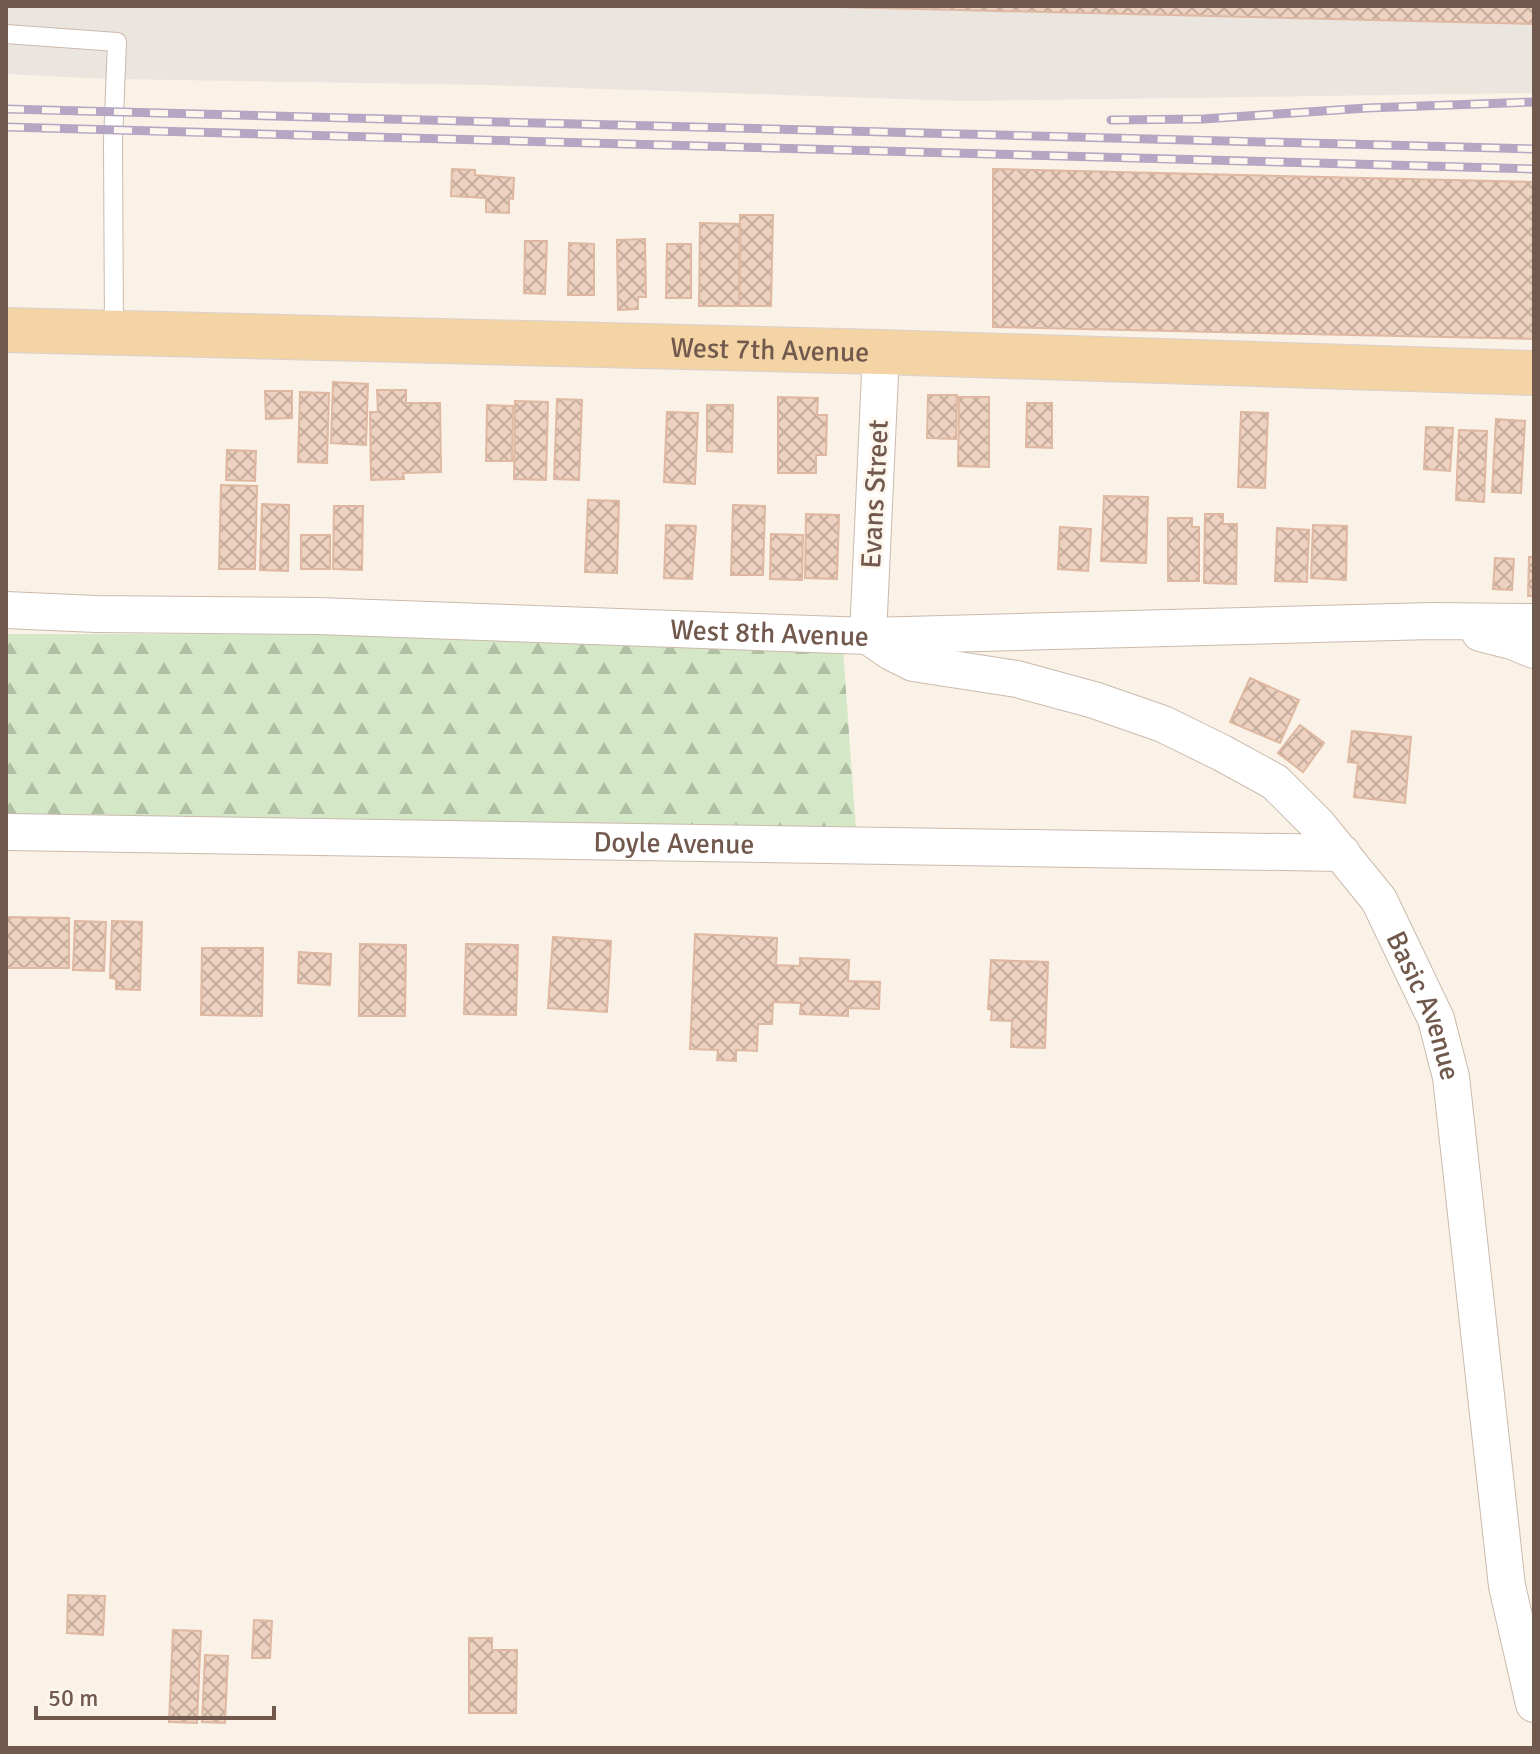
<svg xmlns="http://www.w3.org/2000/svg" width="1540" height="1754" viewBox="0 0 1540 1754" font-family="Signika,sans-serif">
	<style>
		.industrial { fill: #ebe5e0 }
		.forest { fill: url(#forest-firs) }
		.building { fill: url(#building-cross-hatch); stroke: #dfb8a2; stroke-width: 2 }
		.lines { fill: none; stroke-linecap: round; stroke-linejoin: round }
		.lane-casing { stroke: #cbbaad; stroke-width: 20 }
		.street-casing { stroke: #cbbaad; stroke-width: 38 }
		.primary-casing { stroke: #d8d1cd; stroke-width: 46 }
		.lane { stroke: #fff; stroke-width: 18 }
		.street { stroke: #fff; stroke-width: 36 }
		.primary { stroke: #f4d4a4; stroke-width: 44 }
		.rail-casing { stroke: #b5a6c3; stroke-width: 9 }
		.rail { stroke: #fdf6ec; stroke-width: 6; stroke-dasharray: 18; stroke-linecap: butt }
		.labels { text-anchor: middle; stroke-width: 6; stroke-linejoin: round; paint-order: stroke }
		.street-label { font-size: 28px; fill: #72594d; stroke: #fdf6ec }
	</style>
	<defs>
		<pattern id="forest-firs" width="22" height="20" patternUnits="userSpaceOnUse" patternTransform="scale(2)"><rect width="22" height="20" fill="#d4e7c6"/><path d="M5 1l3.5 6h-7zM16 11l3.5 6h-7z" fill="#b0bea3"/></pattern>
		<pattern id="building-cross-hatch" width="8" height="8" patternUnits="userSpaceOnUse" patternTransform="scale(2)"><rect width="8" height="8" fill="#eed1c0"/><path d="M0 0l8 8M0 8l8-8" fill="none" stroke="#c5ad9e"/></pattern>
	</defs>
	<rect width="100%" height="100%" fill="#faf2e6"/>
	<polygon class="industrial" points="6,6 1534,6 1534,93 962,101 486,85 108,79 6,74"/>
	<polygon class="forest" points="6,634 842,635 857,845 6,834"/>
	<g class="building">
		<polygon points="797,6 1534,6 1534,24"/>
		<polygon points="452,169 475,170 475,175 514,178 513,199 509,198 509,213 486,212 486,198 451,196"/>
		<polygon points="993,169 1534,182 1534,339 993,327"/>
		<polygon points="740,215 773,215 771,306 739,306"/>
		<polygon points="700,223 740,224 739,306 699,306"/>
		<polygon points="645,239 646,297 638,297 638,309 618,310 617,240"/>
		<polygon points="525,241 547,241 545,294 524,293"/>
		<polygon points="569,243 594,244 594,295 568,295"/>
		<polygon points="667,244 691,244 691,298 666,298"/>
		<polygon points="333,382 368,384 366,445 331,443"/>
		<polygon points="377,390 406,390 406,403 440,403 441,472 403,473 404,479 371,480 370,412 378,412"/>
		<polygon points="265,391 292,391 292,418 266,419"/>
		<polygon points="300,392 329,393 327,463 298,462"/>
		<polygon points="928,395 957,395 956,439 927,438"/>
		<polygon points="778,397 818,398 817,415 827,415 826,455 816,455 816,473 778,473"/>
		<polygon points="959,397 989,397 989,467 958,466"/>
		<polygon points="557,399 582,400 579,480 554,479"/>
		<polygon points="515,401 548,402 546,480 514,479"/>
		<polygon points="1027,403 1052,403 1052,448 1026,447"/>
		<polygon points="487,405 513,406 512,461 486,461"/>
		<polygon points="707,405 733,405 732,452 707,451"/>
		<polygon points="667,412 698,413 695,484 664,482"/>
		<polygon points="1241,412 1268,413 1265,488 1238,487"/>
		<polygon points="1496,419 1525,421 1521,493 1492,492"/>
		<polygon points="1426,427 1453,428 1450,471 1424,469"/>
		<polygon points="1459,430 1487,431 1484,502 1456,500"/>
		<polygon points="227,450 256,451 255,481 226,480"/>
		<polygon points="221,485 257,486 255,569 219,569"/>
		<polygon points="1104,496 1148,497 1146,563 1101,561"/>
		<polygon points="588,500 619,501 617,573 585,572"/>
		<polygon points="262,504 289,505 288,571 260,570"/>
		<polygon points="733,505 765,506 763,575 731,575"/>
		<polygon points="334,506 363,506 362,570 333,569"/>
		<polygon points="806,514 839,515 837,579 805,578"/>
		<polygon points="1205,514 1223,514 1223,524 1237,524 1236,584 1204,583"/>
		<polygon points="1168,518 1192,518 1192,527 1199,527 1199,581 1168,581"/>
		<polygon points="666,525 696,526 692,579 664,578"/>
		<polygon points="1313,525 1347,526 1346,580 1311,578"/>
		<polygon points="1060,527 1091,529 1088,571 1058,569"/>
		<polygon points="1277,528 1309,530 1307,582 1275,581"/>
		<polygon points="771,534 803,535 802,580 770,579"/>
		<rect x="301" y="535" width="29" height="34"/>
		<polygon points="1529,557 1534,557 1534,596 1528,596"/>
		<polygon points="1495,558 1514,559 1512,590 1493,589"/>
		<polygon points="1250,678 1299,700 1280,743 1230,722"/>
		<polygon points="1300,725 1324,743 1303,772 1278,753"/>
		<polygon points="1352,731 1411,737 1405,803 1354,797 1358,763 1348,762"/>
		<polygon points="6,917 69,918 69,968 6,968"/>
		<polygon points="75,921 106,922 104,971 73,970"/>
		<polygon points="112,921 142,922 140,990 116,989 116,979 110,978"/>
		<polygon points="695,934 777,938 776,965 800,966 800,958 849,960 848,981 880,982 879,1009 848,1008 848,1016 800,1014 801,1003 773,1002 772,1024 758,1024 757,1051 736,1050 736,1061 717,1060 718,1050 690,1049"/>
		<polygon points="553,937 611,941 607,1012 548,1008"/>
		<polygon points="360,944 406,945 405,1016 359,1016"/>
		<polygon points="466,944 518,945 516,1015 464,1014"/>
		<polygon points="202,948 263,948 262,1016 201,1015"/>
		<polygon points="299,952 331,954 330,985 298,983"/>
		<polygon points="991,960 1048,962 1045,1048 1011,1047 1012,1021 991,1020 992,1010 988,1009"/>
		<polygon points="68,1595 105,1596 103,1635 67,1633"/>
		<polygon points="254,1620 272,1621 270,1658 252,1658"/>
		<polygon points="173,1630 201,1631 197,1723 169,1722"/>
		<polygon points="469,1638 492,1638 492,1650 517,1650 516,1713 469,1713"/>
		<polygon points="205,1655 228,1656 225,1723 202,1722"/>
	</g>
	<g class="lines">
		<defs>
			<polyline id="lane" points="6,34 117,42 113,141 114,333"/>
			<g id="street">
				<path id="s1" d="M881,352l-13,284 23,16 22,11 104,16 77,21 69,24 59,29 53,29 43,43 61,75 57,119 15,58 56,509 27,118"/>
				<path id="s2" d="M6,610l90,4 222,2 550,20 564,-15 102,1"/>
				<polyline points="1480,633 1512,641 1534,650"/>
				<path id="s3" d="M6,832l1336,21"/>
			</g>
			<g id="primary">
				<path id="s4" d="M6,330l875,22 653,21"/>
			</g>
		</defs>
		<use href="#lane" class="lane-casing"/>
		<use href="#street" class="street-casing"/>
		<use href="#primary" class="primary-casing"/>
		<use href="#lane" class="lane"/>
		<use href="#street" class="street"/>
		<use href="#primary" class="primary"/>
		<defs>
			<g id="rail">
				<polyline points="6,109 1534,149"/>
				<polyline points="1111,120 1203,119 1367,108 1534,102"/>
				<polyline points="6,127 1534,169"/>
			</g>
		</defs>
		<use href="#rail" class="rail-casing"/>
		<use href="#rail" class="rail"/>
	</g>
	<g class="labels">
		<g class="street-label">
			<text dy="10" stroke="none"><textPath href="#s4" startOffset="764">West 7th Avenue</textPath></text>
			<text transform="translate(874 494) rotate(-87)" y="10">Evans Street</text>
			<text dy="10" stroke="none"><textPath href="#s2" startOffset="764">West 8th Avenue</textPath></text>
			<text dy="10" stroke="none"><textPath href="#s3" startOffset="668">Doyle Avenue</textPath></text>
			<text dy="10" stroke="none"><textPath href="#s1" startOffset="994">Basic Avenue</textPath></text>
		</g>
	</g>
	<rect width="1540" height="1754" fill="none" stroke="#72594d" stroke-width="16"/>
	<path d="M36 1706v12h238v-12" fill="none" stroke="#72594d" stroke-width="4"/>
	<text x="48" y="1706" font-size="24" fill="#72594d" stroke="#fdf6ec" stroke-width="6" paint-order="stroke">50 m</text>
</svg>
